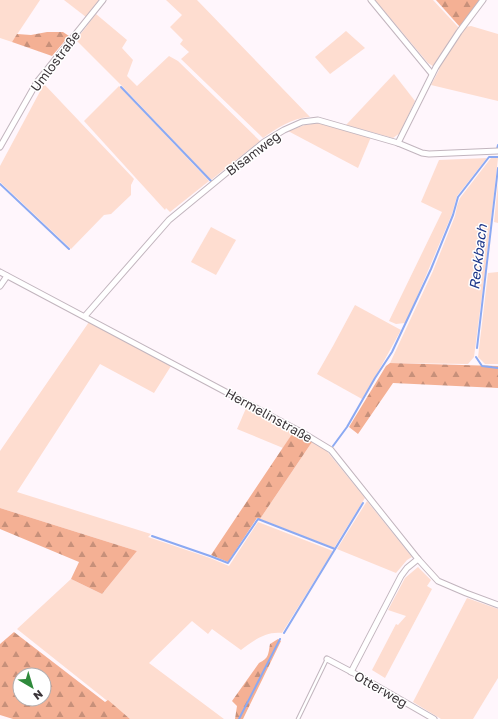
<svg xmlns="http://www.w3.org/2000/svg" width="498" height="719" viewBox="0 0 498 719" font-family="'Golos Text',sans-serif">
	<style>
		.grass { fill: #feddd0 }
		.forest { fill: url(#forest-firs); fill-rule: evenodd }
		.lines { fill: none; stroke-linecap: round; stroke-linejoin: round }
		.stream { stroke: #8ba9f2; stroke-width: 2 }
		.service-casing { stroke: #c2b5be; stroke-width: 4.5 }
		.minor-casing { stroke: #c2b5be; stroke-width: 7 }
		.service { stroke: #fff; stroke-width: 2.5 }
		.minor { stroke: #fff; stroke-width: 5 }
		.labels { text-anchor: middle; stroke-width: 3; stroke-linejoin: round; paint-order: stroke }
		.street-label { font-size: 13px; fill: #3b3539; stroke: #fff }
		.water-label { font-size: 14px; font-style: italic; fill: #1c3588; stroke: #fff }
	</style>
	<defs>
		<pattern id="forest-firs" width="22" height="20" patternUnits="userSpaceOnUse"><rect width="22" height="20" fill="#f4b094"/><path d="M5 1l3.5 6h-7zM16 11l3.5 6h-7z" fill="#c7907a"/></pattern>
	</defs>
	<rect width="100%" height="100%" fill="#fff6fc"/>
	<g class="grass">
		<polygon points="0,0 40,0 12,42 0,38"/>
		<polygon points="64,0 99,0 86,17"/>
		<path d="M166,0h31l113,117c-18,1 -33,11 -47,21l-82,-79 8,-7 -9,-8 3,-4 -13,-13 12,-12z"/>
		<polygon points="375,0 433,0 459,28 471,26 498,34 498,101 431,85 439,70 428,63"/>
		<polygon points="96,14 127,40 122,48 133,60 127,76 137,86 169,56 178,61 260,141 211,180 121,85 76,40"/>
		<polygon points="346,31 365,48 330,74 315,57"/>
		<polygon points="394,74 415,101 400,133 393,138 346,125"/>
		<polygon points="44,84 134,179 131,185 131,195 111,214 104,215 71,249 0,182 0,166"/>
		<polygon points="119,86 209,181 170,212 166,208 165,210 84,121"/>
		<polygon points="318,123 371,137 358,168 288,131 305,125"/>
		<polygon points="487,158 457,196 452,214 408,318 405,323 396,324 389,321 442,212 421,202 439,160"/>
		<polygon points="491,158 498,158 485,273 474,357 468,364 390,363 433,271 455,216 457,206 460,198"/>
		<polygon points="498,183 498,223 494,222"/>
		<polygon points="211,227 236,240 216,275 191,262"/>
		<polygon points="498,272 498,364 485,364 478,357 488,273"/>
		<polygon points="355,305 401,330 379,370 362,399 317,374 333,346"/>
		<path d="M89,322l82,44 -17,27 -54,-29 -83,128 134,42 -3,3 62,21 19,8 29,-44 75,29 -51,82c-16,-2 -29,8 -41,17l-29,-21 -4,5 -16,-13 -43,42 75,56h-94l-113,-90 54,-50 31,15 35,-43 -137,-43v-57z"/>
		<polygon points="247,406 294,431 283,448 237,429"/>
		<polygon points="312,442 326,450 365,498 334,548 260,519"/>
		<polygon points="367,501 412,557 407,560 396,573 337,549"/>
		<polygon points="418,567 431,580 427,586 432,589 385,678 372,670 396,624 398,625 406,616 388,610 405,578"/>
		<polygon points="467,598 498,609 498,678 473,719 441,719 413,702"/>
	</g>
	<g class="forest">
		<polygon points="436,0 480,0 460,27"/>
		<polygon points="47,32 63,32 69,36 52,56 12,42 17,34 31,35"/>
		<polygon points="390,363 498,366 498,388 393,383 358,434 349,427 386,366"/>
		<polygon points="294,431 312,442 260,519 257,518 228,562 211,555"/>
		<polygon points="0,508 137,551 102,594 71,579 79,562 0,529"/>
		<path d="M14,632l91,70 3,-2 22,19h-117l-13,-4v-71zM20,675h24v24h-24z"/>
		<path d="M278,639l3,2 -38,78h-8l2,-13 -5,-5 27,-38c10,-5 9,-8 11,-19z"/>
	</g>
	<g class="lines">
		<g class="stream">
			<polyline points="121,87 211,181"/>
			<polyline points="497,149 498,145"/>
			<polyline points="0,184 69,249"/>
			<polyline points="477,348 498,168"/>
			<polyline points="476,357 482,366 498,368"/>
			<polyline points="333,446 347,427 375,378 392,352 431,269 453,215 458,197 489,157 498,157"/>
			<polyline points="152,536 210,556 228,563 258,519 335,549"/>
			<polyline points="284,633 363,503"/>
			<polyline points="239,719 280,639"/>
		</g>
		<defs>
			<polyline id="service" points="298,719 327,659"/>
			<g id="minor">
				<polyline points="371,0 432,74"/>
				<polyline points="398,143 436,67 459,32 483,0"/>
				<polyline points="0,147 37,82 103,0"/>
				<polyline points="0,272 303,433 331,450 418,559 438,581 466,593 498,605"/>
				<polyline points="0,286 7,276"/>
				<polyline points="85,316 169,220 264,142 284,130 302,122 318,120 398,143 422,153 429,154 498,151"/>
				<polyline points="327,659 363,678 434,719"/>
				<polyline points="351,672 401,576 407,568 418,559"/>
			</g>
		</defs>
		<use href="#service" class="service-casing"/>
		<use href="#minor" class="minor-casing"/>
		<use href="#service" class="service"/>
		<use href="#minor" class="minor"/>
	</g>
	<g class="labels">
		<g class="street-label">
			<text transform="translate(55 61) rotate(-53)" y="5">Umlostraße</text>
			<text transform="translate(253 153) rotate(-37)" y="5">Bisamweg</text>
			<text transform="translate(269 415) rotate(29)" y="5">Hermelinstraße</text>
			<text transform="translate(381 689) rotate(30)" y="5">Otterweg</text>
		</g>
		<g class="water-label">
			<text transform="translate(478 257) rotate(-83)" y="5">Reckbach</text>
		</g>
	</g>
	<g transform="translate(32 687) rotate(142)"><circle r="19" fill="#ffffff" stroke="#b1aeb0"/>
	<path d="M0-3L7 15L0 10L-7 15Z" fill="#2f8a3c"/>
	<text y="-6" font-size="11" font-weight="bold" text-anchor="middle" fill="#3b3539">N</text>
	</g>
</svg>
